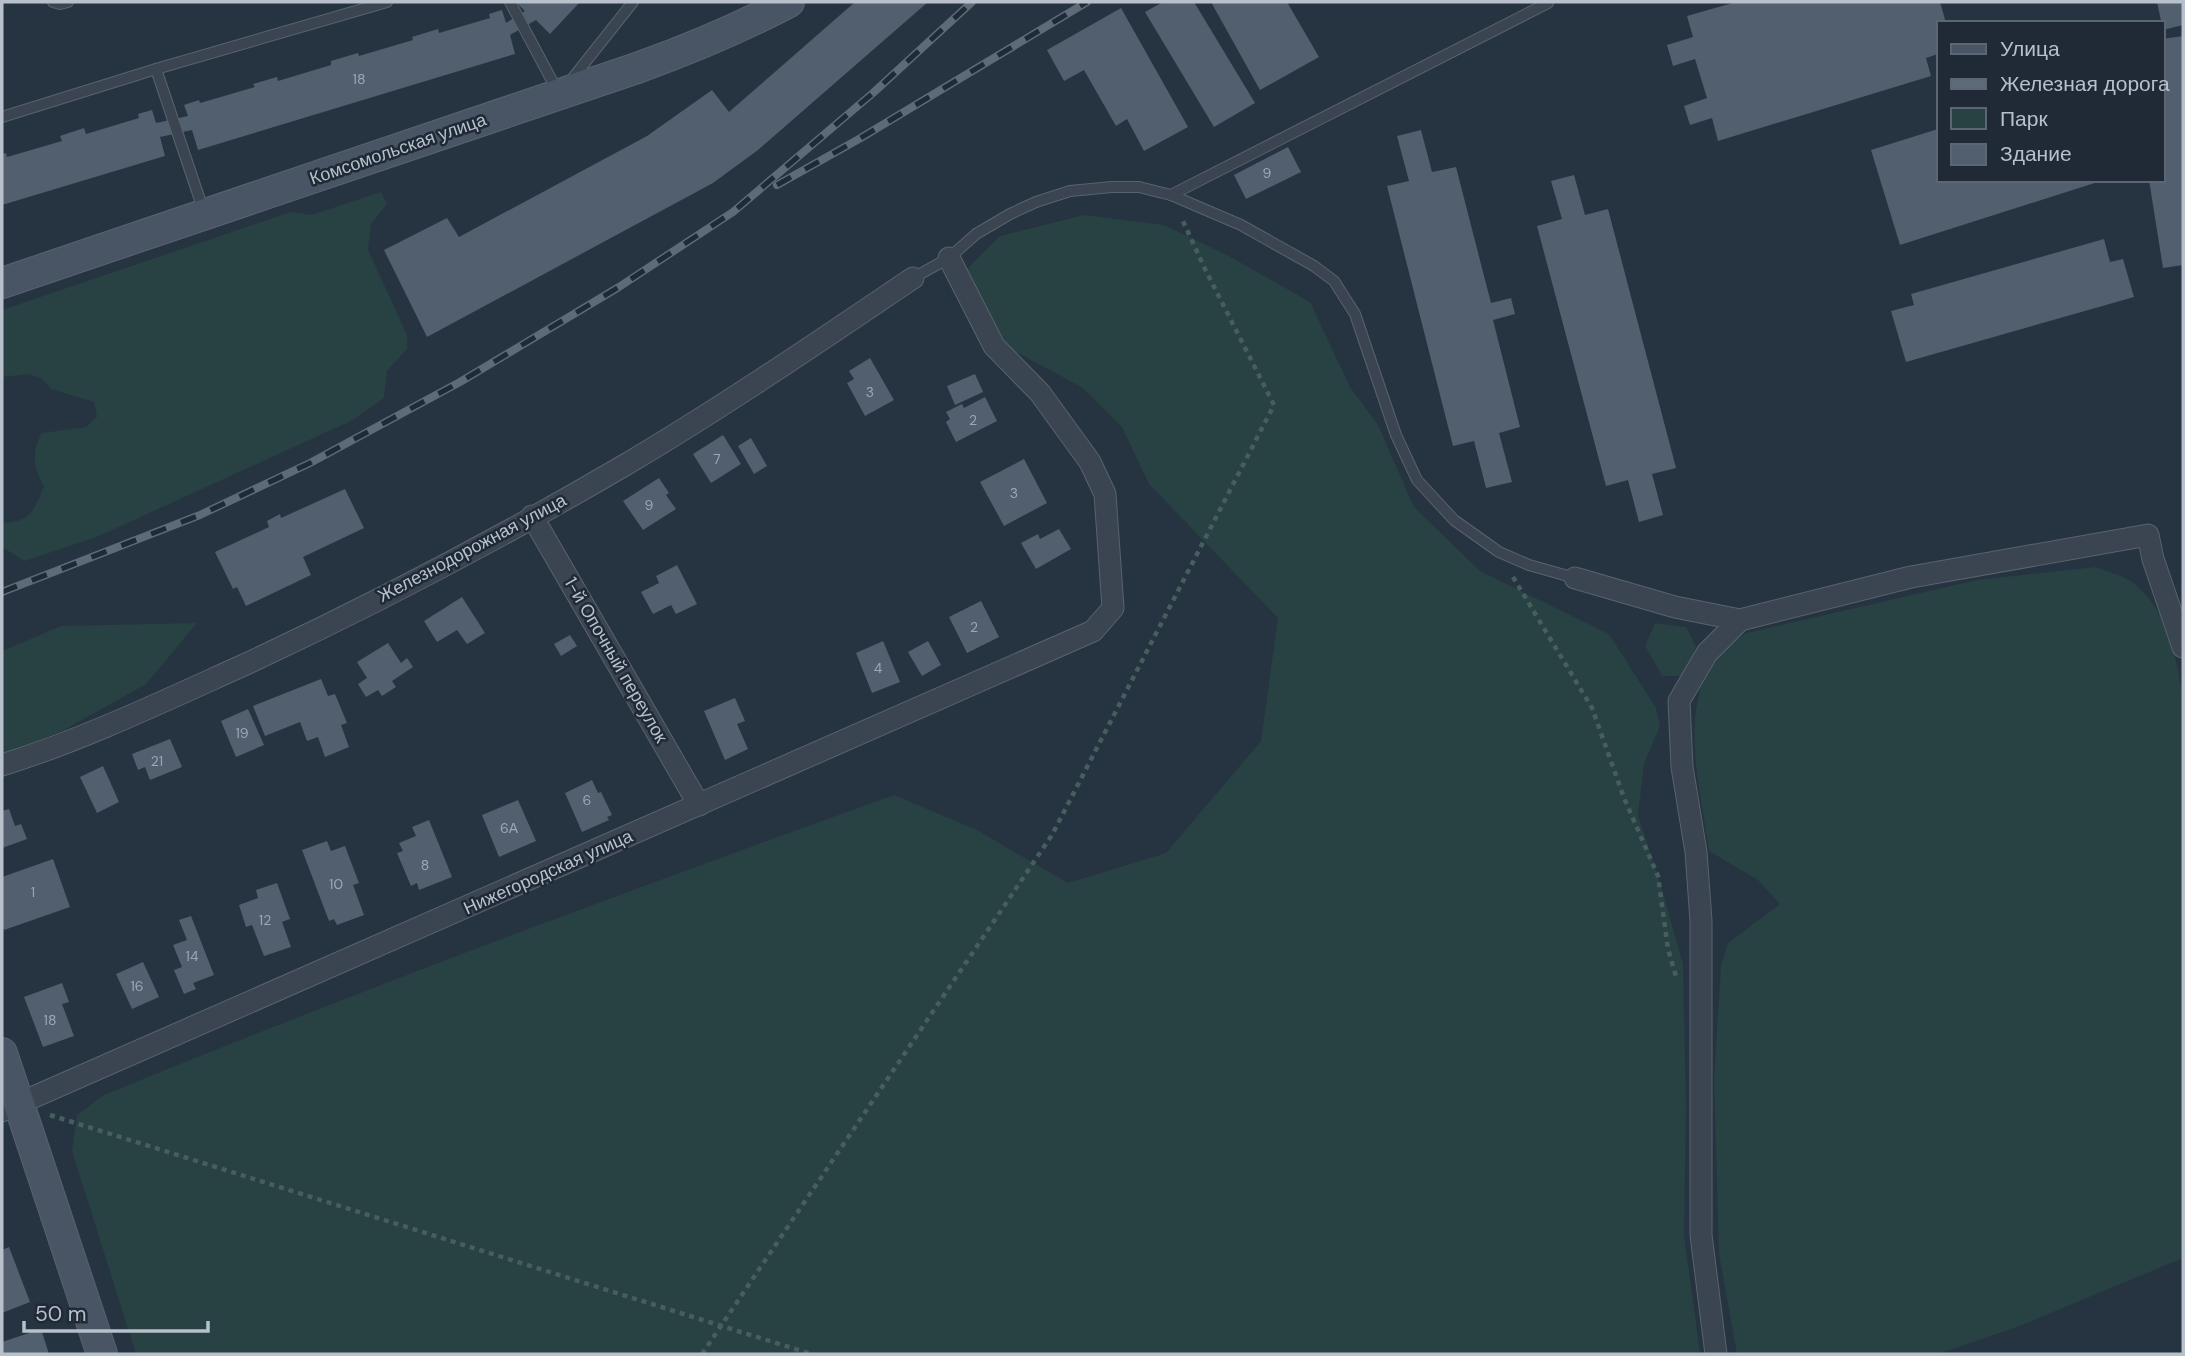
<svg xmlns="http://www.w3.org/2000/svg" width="2185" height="1356" viewBox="0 0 2185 1356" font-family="'DM Sans',sans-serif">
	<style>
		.green { fill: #284142 }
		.building { fill: #515f6e }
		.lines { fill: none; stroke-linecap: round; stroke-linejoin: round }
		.lane-casing { stroke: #58636e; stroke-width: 12 }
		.street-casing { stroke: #58636e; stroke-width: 23 }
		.secondary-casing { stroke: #58636e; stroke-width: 32 }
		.path { stroke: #475e5f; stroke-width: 4.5; stroke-dasharray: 5 5; stroke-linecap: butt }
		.lane { stroke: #3b4551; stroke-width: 10 }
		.street { stroke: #3b4551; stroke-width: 21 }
		.secondary { stroke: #495564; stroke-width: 30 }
		.rail-casing { stroke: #5d6a78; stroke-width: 8 }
		.rail { stroke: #1f2a36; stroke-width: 5; stroke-dasharray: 16; stroke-linecap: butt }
		.labels { text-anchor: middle; stroke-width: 5; stroke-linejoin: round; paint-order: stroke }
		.number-label { font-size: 14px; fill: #9ea8b4 }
		.street-label { font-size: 18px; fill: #b7c0cb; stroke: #1f2a36 }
	</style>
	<rect width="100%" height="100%" fill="#263441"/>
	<g class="green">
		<path d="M381,192l6,12 -16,20 -3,26 39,85v14l-20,22 -3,27 -33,23 -252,115 -74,25 -23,-14v-24c30,-2 31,-11 42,-37 -11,-17 -13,-35 -2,-53l44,-6 11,-10 -3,-15 -43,-13 -10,-11 -13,-4 -26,3v-67l289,-98 20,3z"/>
		<path d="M1084,215l80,10 63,30 83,47 40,85 28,38 36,82 66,64 129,63 47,74 4,18 -16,38 -6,52 20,60 25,88 3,142 -2,129 16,119h-1564l-64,-203 5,-36 27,-20c261,-107 525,-205 790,-300l83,35 91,53 98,-30 95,-112 17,-123 -129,-134 -27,-57 -39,-39 -70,-38 -28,-34 -19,-46 34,-34z"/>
		<path d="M2096,567c12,5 29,9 39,17 34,29 42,75 48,117v557l-166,69 -79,27h-201l-18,-100 -5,-175 7,-113 7,-23 52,-39 -22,-24 -49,-29c-8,-60 -32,-142 8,-196 6,-9 21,-16 30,-22l230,-53z"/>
		<polygon points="197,623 146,684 64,730 2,755 2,651 61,626"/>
		<polygon points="1655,623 1686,627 1696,647 1684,676 1662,676 1645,646"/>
	</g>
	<g class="building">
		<polygon points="516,2 580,2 550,34 536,20 510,35 515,54 198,150 192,130 160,137 165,156 2,205 2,154 6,153 7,157 62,141 60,136 84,128 86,134 139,118 138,114 152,110 156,123 188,116 184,105 199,100 200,103 255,87 253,84 277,77 278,81 331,65 331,61 358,53 359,56 413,40 412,37 438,29 439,33 490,18 489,14 502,10 506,23 525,11"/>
		<polygon points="855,2 928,2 758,150 713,183 427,337 384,250 447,218 459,237 647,136 712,90 729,112"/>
		<polygon points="1163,2 1194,2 1255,103 1214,127 1145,12"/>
		<polygon points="1211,2 1287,2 1319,57 1260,90"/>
		<polygon points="1736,2 1940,2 1946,23 1938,23 1938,54 1926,58 1931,76 1718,141 1712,118 1690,125 1684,106 1707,98 1695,59 1673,66 1667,45 1693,37 1687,16"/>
		<polygon points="2157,2 2183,2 2183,25 2163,30"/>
		<polygon points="1121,8 1188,127 1144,151 1127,119 1116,126 1084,70 1064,81 1047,50"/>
		<polygon points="2183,36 2183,265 2163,268 2149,180 2162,180 2162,39"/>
		<polygon points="1938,129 1938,180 2101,181 1900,245 1871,150"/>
		<polygon points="1421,130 1432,172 1456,167 1491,303 1511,298 1515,314 1493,320 1520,427 1499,433 1512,482 1486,488 1474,441 1453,446 1387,186 1409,181 1397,136"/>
		<polygon points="1288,147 1301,172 1246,199 1234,175"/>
		<polygon points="1574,175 1585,215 1608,209 1676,468 1652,474 1663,515 1639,522 1628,480 1606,486 1537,226 1562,219 1551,181"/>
		<polygon points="2104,239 2110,262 2123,259 2134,297 1906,362 1891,311 1914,305 1911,294"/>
		<polygon points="870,358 894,400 865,416 847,383 854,379 849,371"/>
		<polygon points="975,374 983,392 955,405 947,386"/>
		<polygon points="985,397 997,421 956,442 946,422 950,419 946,412 962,404 964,408"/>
		<polygon points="723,435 741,464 711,483 693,454"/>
		<polygon points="751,438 767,466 754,474 738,446"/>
		<polygon points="1024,459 1047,503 1004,526 980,482"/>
		<polygon points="659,478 669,493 666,495 676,509 643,530 623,501"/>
		<polygon points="345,489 364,528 303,557 311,575 246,606 237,587 233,589 215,552 269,527 267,521 280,514 281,518"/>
		<polygon points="1059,529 1071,549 1036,569 1021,543 1038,534 1040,539"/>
		<polygon points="677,565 697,604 676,614 671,605 653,614 641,592 659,583 656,576"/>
		<polygon points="462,597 485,633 467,644 457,630 437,642 424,621"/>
		<polygon points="981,601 999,637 967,653 949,617"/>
		<polygon points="570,635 577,646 561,656 554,644"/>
		<polygon points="883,641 900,682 872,693 856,653"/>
		<polygon points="928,641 941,665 922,676 908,652"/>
		<polygon points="388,643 401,663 407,658 413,667 392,681 396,687 382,696 378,690 366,697 358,684 367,678 357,662"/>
		<polygon points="321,679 328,696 335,694 347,723 341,725 349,747 325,757 318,737 307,741 300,722 265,736 253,706"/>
		<polygon points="735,698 745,721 737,724 748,749 725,760 704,711"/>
		<polygon points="248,709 264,745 236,757 221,721"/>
		<polygon points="170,739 182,767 150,780 145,767 138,770 132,754"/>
		<polygon points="103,766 119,802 97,813 80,777"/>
		<polygon points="592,780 598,793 601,792 612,815 607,817 609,820 582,832 565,793"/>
		<polygon points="518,800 536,841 499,857 482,815"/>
		<polygon points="9,809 15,826 21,824 27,839 2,848 2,811"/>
		<polygon points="429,820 452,877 419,890 417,883 411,886 397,853 403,851 399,843 416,836 412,827"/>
		<polygon points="327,841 331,851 345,846 359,883 353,885 364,915 337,925 334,919 329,921 302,850"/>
		<polygon points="53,859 70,907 4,930 2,923 2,877"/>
		<polygon points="277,883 290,919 282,922 291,947 264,956 252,925 246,927 239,905 258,898 256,890"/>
		<polygon points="191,916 214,975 193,983 196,989 184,994 174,970 182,967 173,945 187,940 179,920"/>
		<polygon points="143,962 159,997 132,1009 116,974"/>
		<polygon points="62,983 69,1002 62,1004 74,1036 43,1047 24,997"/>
		<polygon points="9,1247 30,1302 2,1313 2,1250"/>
		<polygon points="41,1329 49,1354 2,1354 2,1342"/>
	</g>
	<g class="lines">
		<defs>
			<g id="lane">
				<polyline points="53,2 60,4 68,2"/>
				<polyline points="510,2 558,92"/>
				<polyline points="156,69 204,212"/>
				<polyline points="568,84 633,2"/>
				<polyline points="2,117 156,69 387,2"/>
				<polyline points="1171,195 1548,3"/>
				<polyline points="913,278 949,258 976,234 1010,214 1036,202 1070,191 1112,187 1139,187 1171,195 1241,225 1314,266 1334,281 1355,314 1396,435 1417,480 1454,520 1499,552 1529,565 1575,578"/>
			</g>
			<g id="street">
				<polyline points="532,516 699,805"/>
				<polyline points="1575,578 1675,607 1740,620 1911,577 2148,535 2153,559 2183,647"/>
				<path d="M2,765c83,-26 164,-65 244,-101 129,-60 256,-127 379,-199 98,-58 193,-123 288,-187"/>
				<polyline points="2,1111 1093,631 1113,608 1105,494 1090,462 1040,393 994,346 949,258"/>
				<polyline points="1716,1354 1701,1235 1701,921 1696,852 1682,767 1679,701 1707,653 1740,620"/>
			</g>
			<g id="secondary">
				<path d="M2,283l635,-215c53,-19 103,-40 152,-66"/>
				<polyline points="2,1053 102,1354"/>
			</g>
		</defs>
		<use href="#lane" class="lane-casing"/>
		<use href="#street" class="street-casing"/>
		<use href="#secondary" class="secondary-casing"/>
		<g class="path">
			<polyline points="1513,577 1592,708 1624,798 1658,876 1668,949 1677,980"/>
			<polyline points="50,1115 811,1354"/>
			<polyline points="702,1354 1052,835 1274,405 1205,269 1182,219"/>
		</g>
		<use href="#lane" class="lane"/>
		<use href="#street" class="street"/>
		<use href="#secondary" class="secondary"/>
		<defs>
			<g id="rail">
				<polyline points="777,185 859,139 1087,2"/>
				<polyline points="2,592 200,515 310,463 460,382 619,287 733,212 873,93 972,2"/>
			</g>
		</defs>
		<use href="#rail" class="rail-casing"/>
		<use href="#rail" class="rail"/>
	</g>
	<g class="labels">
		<g class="number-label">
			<text x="359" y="84">18</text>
			<text x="1267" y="178">9</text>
			<text x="870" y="397">3</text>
			<text x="973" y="425">2</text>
			<text x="717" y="464">7</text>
			<text x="1014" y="498">3</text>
			<text x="649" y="510">9</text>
			<text x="974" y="632">2</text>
			<text x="878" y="673">4</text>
			<text x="242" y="738">19</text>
			<text x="157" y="766">21</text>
			<text x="587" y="805">6</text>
			<text x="509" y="833">6А</text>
			<text x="425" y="870">8</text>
			<text x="336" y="889">10</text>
			<text x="33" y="897">1</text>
			<text x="265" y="925">12</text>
			<text x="192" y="961">14</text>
			<text x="137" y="991">16</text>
			<text x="50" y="1025">18</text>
		</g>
		<g class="street-label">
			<text transform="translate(398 149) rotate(-19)" y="6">Комсомольская улица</text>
			<text transform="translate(472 548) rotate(-28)" y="6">Железнодорожная улица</text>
			<text transform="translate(616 660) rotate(60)" y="6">1-й Опочный переулок</text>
			<text transform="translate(548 872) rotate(-24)" y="6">Нижегородская улица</text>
		</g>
	</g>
	<rect width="2185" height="1356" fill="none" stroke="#b7c0cb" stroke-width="7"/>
	<rect x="1937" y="21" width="228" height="161" fill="#1f2a36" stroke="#5c6672" stroke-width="2"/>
	<rect x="1951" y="44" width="35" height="10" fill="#495564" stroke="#5c6672" stroke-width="2"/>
	<text x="2000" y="56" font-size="21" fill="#b7c0cb">Улица</text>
	<rect x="1951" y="79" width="35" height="10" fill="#5d6a78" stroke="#5c6672" stroke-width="2"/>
	<text x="2000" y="91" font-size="21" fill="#b7c0cb">Железная дорога</text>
	<rect x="1951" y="108" width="35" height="21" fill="#284142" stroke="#5c6672" stroke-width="2"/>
	<text x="2000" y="126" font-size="21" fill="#b7c0cb">Парк</text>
	<rect x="1951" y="144" width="35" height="21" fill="#515f6e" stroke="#5c6672" stroke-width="2"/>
	<text x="2000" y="161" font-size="21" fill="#b7c0cb">Здание</text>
	<path d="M24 1321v10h184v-10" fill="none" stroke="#b7c0cb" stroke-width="3.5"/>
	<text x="35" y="1321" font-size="21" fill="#b7c0cb" stroke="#1f2a36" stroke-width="5" paint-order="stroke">50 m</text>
</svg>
